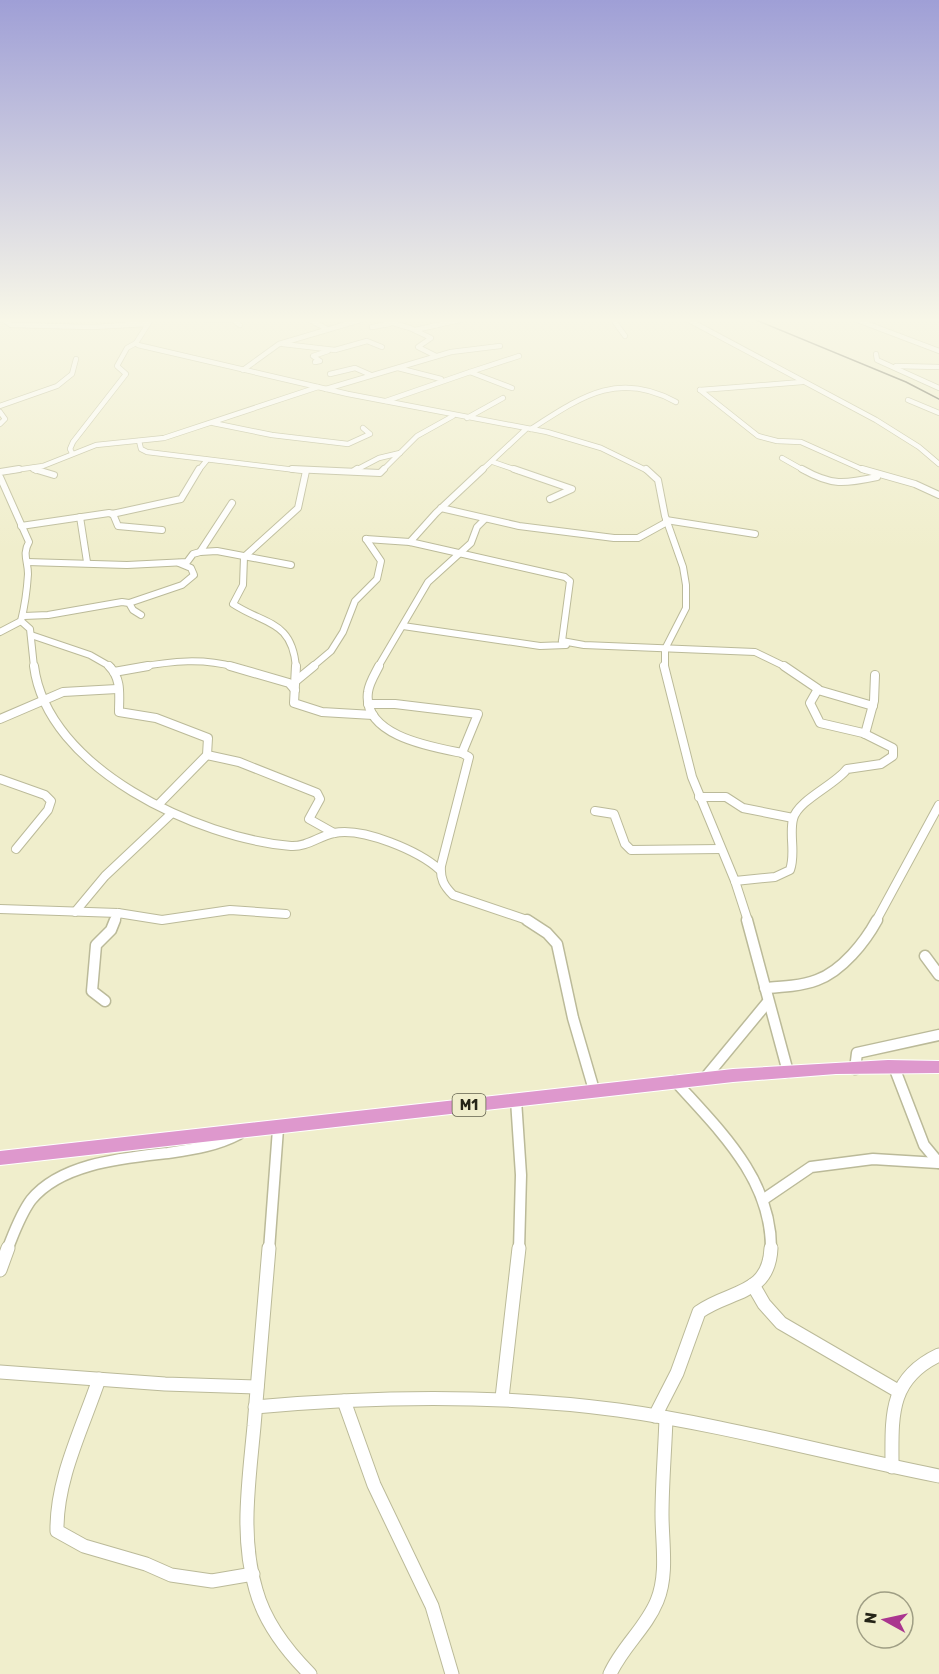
<svg xmlns="http://www.w3.org/2000/svg" width="939" height="1674" viewBox="0 0 939 1674" font-family="Rubik,sans-serif">
	<style>
		.lines { fill: none; stroke-linecap: round; stroke-linejoin: round }
		.street-far4-casing { stroke: #bbba99; stroke-width: 6 }
		.street-far3-casing { stroke: #bbba99; stroke-width: 8 }
		.street-far2-casing { stroke: #bbba99; stroke-width: 10 }
		.street-far1-casing { stroke: #bbba99; stroke-width: 13 }
		.street-casing { stroke: #bbba99; stroke-width: 15 }
		.primary-casing { stroke: #fff; stroke-width: 2 }
		.street-far4 { stroke: #fff; stroke-width: 4.5 }
		.street-far3 { stroke: #fff; stroke-width: 6 }
		.street-far2 { stroke: #fff; stroke-width: 8 }
		.street-far1 { stroke: #fff; stroke-width: 10 }
		.street { stroke: #fff; stroke-width: 13 }
		.primary { fill: #de98cd; fill-rule: evenodd }
		.rail { stroke: #555543; stroke-width: 1.5 }
		.labels { text-anchor: middle; stroke-width: 5; stroke-linejoin: round; paint-order: stroke }
		.shield { fill: #f0eecc; stroke: #62614e; stroke-width: 1.5 }
		.shield-label { font-size: 14px; font-weight: bold; fill: #252518 }
	</style>
	<rect width="100%" height="100%" fill="#f0eecc"/>
	<g class="lines">
		<defs>
			<g id="street-far4">
				<polyline points="1,318 11,325 92,327 147,324"/>
				<polyline points="111,318 137,322"/>
				<polyline points="152,318 136,343 138,345 348,394 547,432 601,448 648,471"/>
				<polyline points="306,318 327,329"/>
				<polyline points="376,318 410,328 431,338 418,347 436,356"/>
				<polyline points="612,318 625,336"/>
				<polyline points="685,318 876,420 919,447 939,464"/>
				<polyline points="852,318 939,351"/>
				<polyline points="152,319 197,318"/>
				<polyline points="196,319 233,320 240,325"/>
				<polyline points="372,327 389,324"/>
				<polyline points="415,330 469,318"/>
				<polyline points="283,344 335,350 367,341 382,347"/>
				<polyline points="876,354 877,360 939,388"/>
				<polyline points="315,362 320,361 313,356 328,351"/>
				<polyline points="896,366 939,367"/>
				<polyline points="398,368 441,379"/>
				<polyline points="243,370 279,344 367,318"/>
				<polyline points="470,372 519,356"/>
				<polyline points="330,374 355,368 371,375"/>
				<polyline points="326,389 451,352 500,346"/>
				<polyline points="700,390 758,436 777,441 801,442 866,471"/>
				<polyline points="700,390 802,382"/>
				<polyline points="908,400 939,413"/>
				<polyline points="386,401 470,372 512,388"/>
				<polyline points="0,406 57,386 72,374 76,359"/>
				<polyline points="0,412 5,419 0,424"/>
				<polyline points="467,418 503,398"/>
				<polyline points="213,423 272,435 348,444 370,434 363,428"/>
				<path d="M531,429c50,-32 87,-59 145,-27"/>
				<polyline points="139,441 141,449 147,452 304,471"/>
				<polyline points="72,453 70,449 73,442 126,374 117,366 127,348 136,343"/>
				<polyline points="782,458 805,471"/>
				<polyline points="493,462 519,471"/>
				<polyline points="33,468 36,471"/>
				<polyline points="8,471 43,466 96,445 164,438 318,387"/>
				<polyline points="198,471 207,460"/>
				<polyline points="354,471 379,458 400,453"/>
				<polyline points="382,471 417,436 453,416"/>
				<polyline points="481,471 526,429"/>
			</g>
			<g id="street-far3">
				<polyline points="34,469 54,475"/>
				<polyline points="292,469 380,473 384,469"/>
				<polyline points="514,469 572,489 550,499"/>
				<polyline points="646,469 658,480 665,516 683,567 686,585 686,608 665,649 665,667"/>
				<path d="M802,469c30,17 42,15 75,8"/>
				<polyline points="862,469 915,484 939,495"/>
				<polyline points="354,471 357,469"/>
				<polyline points="0,472 19,469"/>
				<path d="M0,477l29,65c-7,12 -1,19 -1,32 -1,16 -3,31 -7,47l9,8 4,38"/>
				<polyline points="441,508 519,526 614,538 638,538 667,522"/>
				<polyline points="112,514 181,499 199,469"/>
				<polyline points="80,517 87,562"/>
				<polyline points="666,520 755,534"/>
				<polyline points="21,526 109,513 113,514 118,526 162,530"/>
				<polyline points="366,539 410,542 565,577 570,581 562,641"/>
				<polyline points="410,542 436,513 483,469"/>
				<polyline points="200,552 217,551 291,565"/>
				<path d="M244,557l-1,28 -10,19c32,21 59,16 63,63"/>
				<polyline points="244,557 298,508 306,471"/>
				<polyline points="27,562 127,565 187,562 193,554 200,552 232,503"/>
				<polyline points="129,603 182,585 194,575 191,568 179,563"/>
				<polyline points="24,616 48,615 122,602 129,603 133,610 141,615"/>
				<polyline points="403,626 540,646 566,645 562,641 584,645 755,652 786,667"/>
				<polyline points="0,632 21,621"/>
				<polyline points="31,635 90,655 111,667"/>
				<path d="M140,667c32,-6 63,-9 95,0"/>
				<polyline points="312,667 331,651 343,632 355,601 377,579 381,561 366,539"/>
				<polyline points="378,667 428,582 471,543 477,527 485,519"/>
			</g>
			<g id="street-far2">
				<path d="M34,666c13,103 164,172 257,180 16,1 28,-10 43,-13 29,-6 85,18 106,37"/>
				<path d="M109,666c13,13 10,29 10,46l37,6 52,20 -1,17 -49,50"/>
				<polyline points="230,666 289,683 295,690"/>
				<polyline points="296,666 294,703 322,712 373,715"/>
				<path d="M379,666c-4,8 -10,17 -11,26 -6,44 64,55 94,61l7,4 -28,109c-1,13 3,20 12,29l77,26"/>
				<polyline points="664,666 692,777 735,881 748,921"/>
				<polyline points="114,672 148,666"/>
				<polyline points="297,680 314,666"/>
				<polyline points="818,690 873,706"/>
				<polyline points="368,704 395,704 478,714 462,753"/>
				<polyline points="0,719 63,692 117,689"/>
				<polyline points="865,734 874,701 875,675"/>
				<polyline points="207,755 239,762 317,793 320,799 309,819 334,833"/>
				<polyline points="0,779 45,795 51,801 48,810 16,849"/>
				<polyline points="699,797 726,797 743,808 793,818"/>
				<polyline points="595,811 614,814 625,844 631,850 721,849"/>
				<path d="M735,881l40,-4 15,-7c6,-17 -1,-34 3,-51 5,-19 42,-34 54,-50l34,-5 12,-8v-8l-30,-15 -43,-10 -10,-20 8,-14 -34,-23"/>
				<polyline points="0,909 118,913 162,920 230,910 286,914"/>
				<polyline points="75,912 105,876 172,813"/>
				<polyline points="115,921 118,913"/>
				<polyline points="876,921 939,805"/>
			</g>
			<g id="street-far1">
				<polyline points="527,920 547,933 557,944 573,1018 594,1090"/>
				<polyline points="747,920 788,1072"/>
				<polyline points="925,956 939,975"/>
				<path d="M765,988c17,-1 36,-2 52,-8 25,-9 48,-38 60,-60"/>
				<polyline points="105,1001 92,991 96,945 111,930 115,920"/>
				<polyline points="894,1067 924,1145 939,1163"/>
				<polyline points="855,1069 857,1053 939,1035"/>
				<polyline points="705,1078 767,1003"/>
				<path d="M675,1081c44,49 97,98 96,169"/>
				<polyline points="516,1100 521,1175 519,1250"/>
				<polyline points="764,1199 811,1167 873,1159 938,1163"/>
				<path d="M7,1250c7,-17 13,-35 24,-50 30,-37 93,-42 137,-47 26,-4 48,-7 71,-19"/>
				<polyline points="269,1250 278,1129"/>
			</g>
			<g id="street">
				<path d="M269,1248c-5,60 -10,119 -15,178 -5,55 -14,111 2,164 9,33 30,60 54,84"/>
				<polyline points="0,1270 8,1248"/>
				<polyline points="753,1285 764,1304 781,1323 898,1391"/>
				<polyline points="0,1372 165,1384 257,1387"/>
				<path d="M99,1379c-16,48 -43,100 -42,152l27,15 62,18 25,11 41,6 41,-7"/>
				<polyline points="502,1398 519,1248"/>
				<polyline points="344,1401 374,1485 432,1606 452,1674"/>
				<path d="M255,1407c121,-11 243,-13 363,3 108,15 214,45 321,66"/>
				<path d="M655,1416l22,-43 22,-61c30,-22 70,-16 72,-64"/>
				<path d="M892,1467c0,-50 -4,-88 47,-112"/>
				<path d="M610,1674c12,-27 36,-46 47,-73 11,-26 5,-59 5,-86 0,-33 3,-65 4,-97"/>
			</g>
			<polygon id="primary" points="888,1060 939,1061 939,1073 836,1074 733,1082 0,1165 0,1151 733,1069"/>
		</defs>
		<use href="#street-far4" class="street-far4-casing"/>
		<use href="#street-far3" class="street-far3-casing"/>
		<use href="#street-far2" class="street-far2-casing"/>
		<use href="#street-far1" class="street-far1-casing"/>
		<use href="#street" class="street-casing"/>
		<use href="#primary" class="primary-casing"/>
		<use href="#street-far4" class="street-far4"/>
		<use href="#street-far3" class="street-far3"/>
		<use href="#street-far2" class="street-far2"/>
		<use href="#street-far1" class="street-far1"/>
		<use href="#street" class="street"/>
		<use href="#primary" class="primary"/>
		<polyline class="rail" points="751,318 906,382 939,399"/>
	</g>
	<linearGradient id="sky" x2="0" y2="1"><stop stop-color="#9f9fd6"/><stop offset="0.58" stop-color="#f8f7e8"/><stop offset="1" stop-color="#f8f7e8" stop-opacity="0"/></linearGradient>
	<rect width="939" height="552" fill="url(#sky)"/>
	<g class="labels">
		<rect class="shield" x="452.5" y="1094" width="33" height="22" rx="4.5"/>
		<g class="shield-label">
			<text x="469" y="1110">M1</text>
		</g>
	</g>
	<g transform="translate(885 1620) rotate(278)"><circle r="28" fill="#f0eecc" stroke="#9f9e84" stroke-width="1.5"/>
	<path d="M0-4.5L10 22L0 15L-10 22Z" fill="#aa368f"/>
	<text y="-9" font-size="16" font-weight="bold" text-anchor="middle" fill="#252518">N</text>
	</g>
</svg>
